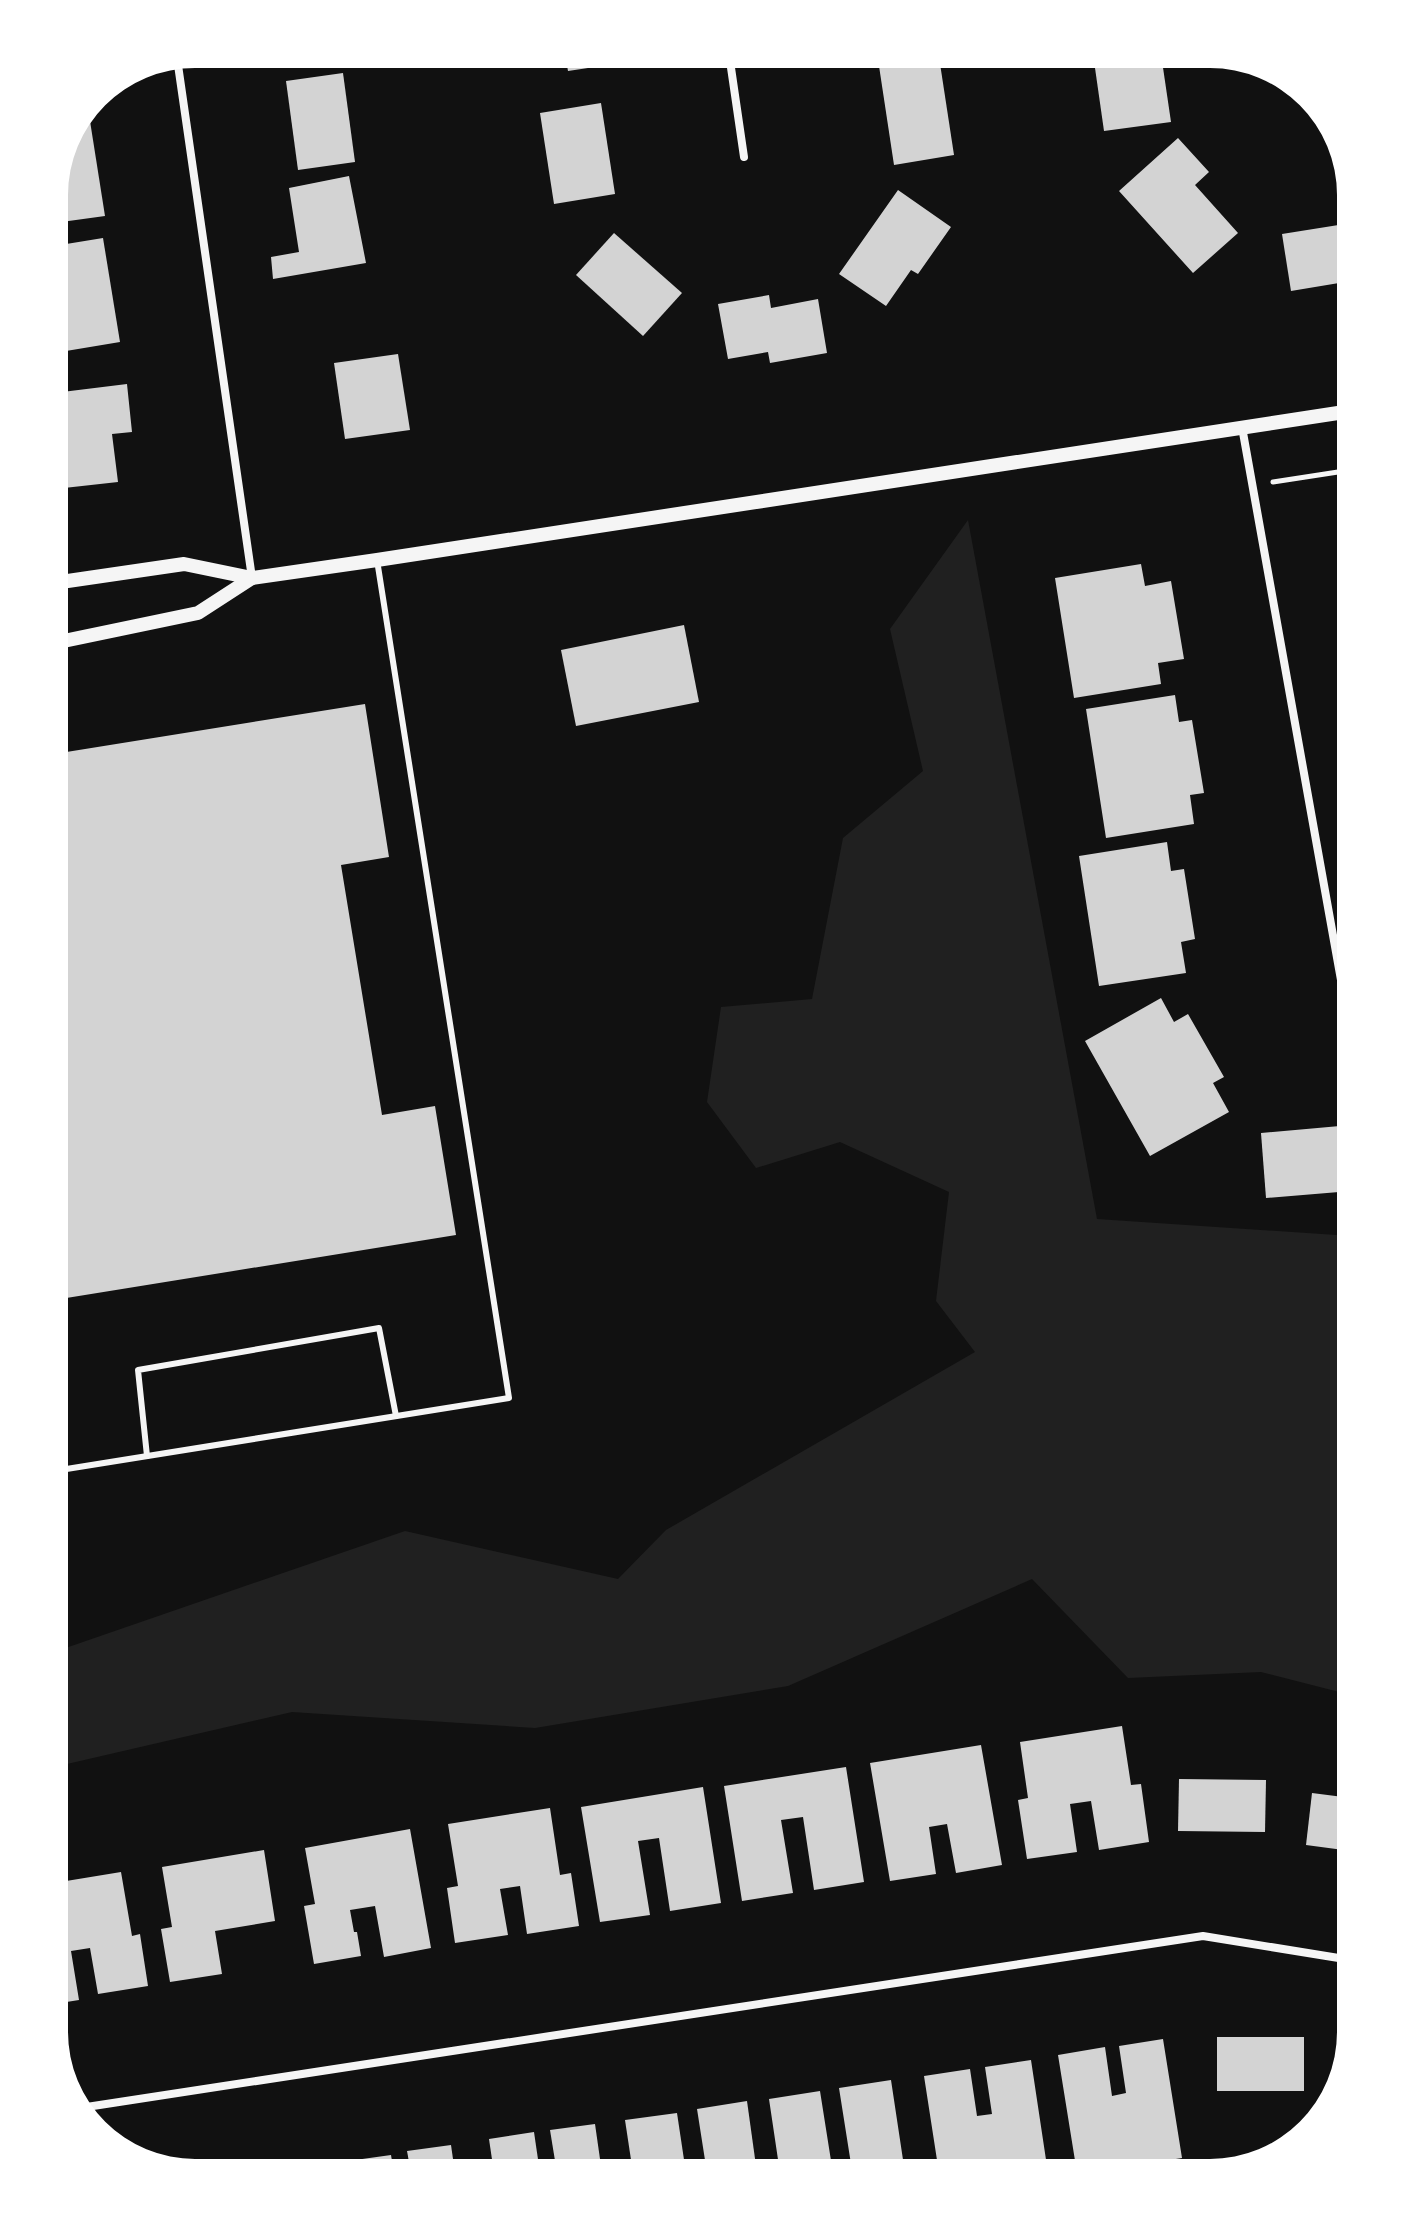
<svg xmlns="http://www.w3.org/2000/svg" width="1405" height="2227" viewBox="0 0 1405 2227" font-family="'Roboto Condensed',sans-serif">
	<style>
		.green { fill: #202020 }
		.building { fill: #d3d3d3 }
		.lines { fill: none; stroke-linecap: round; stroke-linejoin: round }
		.path { stroke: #f5f5f5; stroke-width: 5 }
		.service { stroke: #f5f5f5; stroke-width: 6 }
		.minor { stroke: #f5f5f5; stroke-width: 8 }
		.tertiary { stroke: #f5f5f5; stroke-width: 14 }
	</style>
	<rect width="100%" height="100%" fill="#111"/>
	<polygon class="green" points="968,520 1097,1219 1351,1236 1351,1695 1261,1672 1128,1678 1032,1579 788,1686 535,1728 292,1712 54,1767 54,1652 405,1531 618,1579 666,1530 975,1352 936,1301 949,1192 840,1142 756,1168 707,1102 721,1007 812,999 843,838 923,771 890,629"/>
	<g class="building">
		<polygon points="565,54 627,54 628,62 568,71"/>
		<polygon points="1093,54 1161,54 1171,122 1104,131"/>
		<polygon points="939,57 954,155 894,165 879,66"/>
		<polygon points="343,73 355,162 298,170 286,81"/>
		<polygon points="601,103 615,194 554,204 540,113"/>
		<polygon points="90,121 105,216 54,223 54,186 84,122"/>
		<polygon points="1178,138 1209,172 1195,185 1238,233 1193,273 1119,191"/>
		<polygon points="349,176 366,263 273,279 271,257 299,252 289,188"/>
		<polygon points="898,190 951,227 918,274 911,270 886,306 839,274"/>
		<polygon points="1351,223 1351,281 1291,291 1282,234"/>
		<polygon points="614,233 682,293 643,336 576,275"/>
		<polygon points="103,238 120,342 54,353 54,246"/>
		<polygon points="769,295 771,308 818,299 827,353 770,363 768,352 728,359 718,304"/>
		<polygon points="398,354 410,430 345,439 334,363"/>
		<polygon points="127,384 132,432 112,434 118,482 55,489 54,393"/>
		<polygon points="1141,564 1145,586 1171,581 1184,659 1158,663 1161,684 1074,698 1055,578"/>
		<polygon points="684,625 699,702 576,726 561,650"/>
		<polygon points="1175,695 1179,722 1192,720 1204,793 1190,795 1194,824 1106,838 1086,709"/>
		<polygon points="365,704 389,857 341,865 382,1115 435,1106 456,1235 54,1300 54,1255 58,1255 54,1231 54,754"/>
		<polygon points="1167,842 1171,871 1184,869 1195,939 1181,942 1186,973 1099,986 1079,856"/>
		<polygon points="1161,998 1174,1022 1188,1014 1224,1077 1213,1083 1229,1112 1150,1156 1085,1041"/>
		<polygon points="1351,1125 1351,1191 1266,1198 1261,1133"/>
		<polygon points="1122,1726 1131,1785 1141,1784 1149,1842 1099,1850 1091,1801 1070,1804 1077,1852 1027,1859 1018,1800 1028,1798 1020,1742"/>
		<polygon points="981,1745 1002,1865 956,1873 947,1824 929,1827 936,1874 890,1881 870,1763"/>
		<polygon points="846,1767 864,1882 814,1890 803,1817 781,1820 793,1893 742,1901 724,1786"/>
		<polygon points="1179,1779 1266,1780 1265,1832 1178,1831"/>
		<polygon points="703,1787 721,1903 670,1911 659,1838 638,1841 650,1915 600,1922 581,1807"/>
		<polygon points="1312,1793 1351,1798 1351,1851 1306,1845"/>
		<polygon points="550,1808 560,1875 571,1873 579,1926 527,1934 520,1886 500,1889 508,1935 455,1943 447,1888 458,1886 448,1824"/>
		<polygon points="410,1829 431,1948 384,1957 375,1906 350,1910 354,1932 357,1932 361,1956 314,1964 304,1906 315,1904 305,1848"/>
		<polygon points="264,1850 275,1921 215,1931 222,1974 170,1982 161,1929 172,1927 162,1867"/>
		<polygon points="121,1872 132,1936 140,1934 148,1986 98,1994 90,1948 71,1951 79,2000 54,2004 54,1883"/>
		<rect x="1217" y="2037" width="87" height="54"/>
		<polygon points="1163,2039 1182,2158 1089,2173 1077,2173 1058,2055 1105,2047 1112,2096 1126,2093 1119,2046"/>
		<polygon points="1031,2060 1048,2173 939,2173 924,2076 970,2069 977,2116 992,2114 985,2067"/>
		<polygon points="891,2080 905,2173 780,2173 769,2099 820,2091 832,2167 851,2164 839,2088"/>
		<polygon points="747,2101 757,2173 707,2173 697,2109"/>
		<polygon points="677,2113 686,2173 633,2173 625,2120"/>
		<polygon points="595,2124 602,2173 557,2173 550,2130"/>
		<polygon points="534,2132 540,2173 494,2173 489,2139"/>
		<polygon points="451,2145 455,2173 411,2173 407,2151"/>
		<polygon points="391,2155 394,2173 349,2173 348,2161"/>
		<polygon points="309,2167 310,2173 280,2173 280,2171"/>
	</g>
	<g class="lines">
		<polyline class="path" points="1273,482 1351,470"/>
		<g class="service">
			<polyline points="147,1456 138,1370 379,1328 396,1416"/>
			<polyline points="54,1471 509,1398 377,560"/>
		</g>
		<g class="minor">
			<polyline points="729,54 744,157"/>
			<polyline points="177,58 252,578"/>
			<polyline points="1242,427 1341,980"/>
			<polyline points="80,2108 1203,1936 1351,1960"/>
		</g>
		<g class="tertiary">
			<polyline points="54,583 184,564 252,578 377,560 1351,411"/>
			<polyline points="54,643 198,613 252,578"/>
		</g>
	</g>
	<path d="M0 0H1405V2227H0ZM195 68H1210A127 127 0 0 1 1337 195V2032A127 127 0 0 1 1210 2159H195A127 127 0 0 1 68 2032V195A127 127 0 0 1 195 68Z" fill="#fff" fill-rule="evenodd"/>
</svg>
